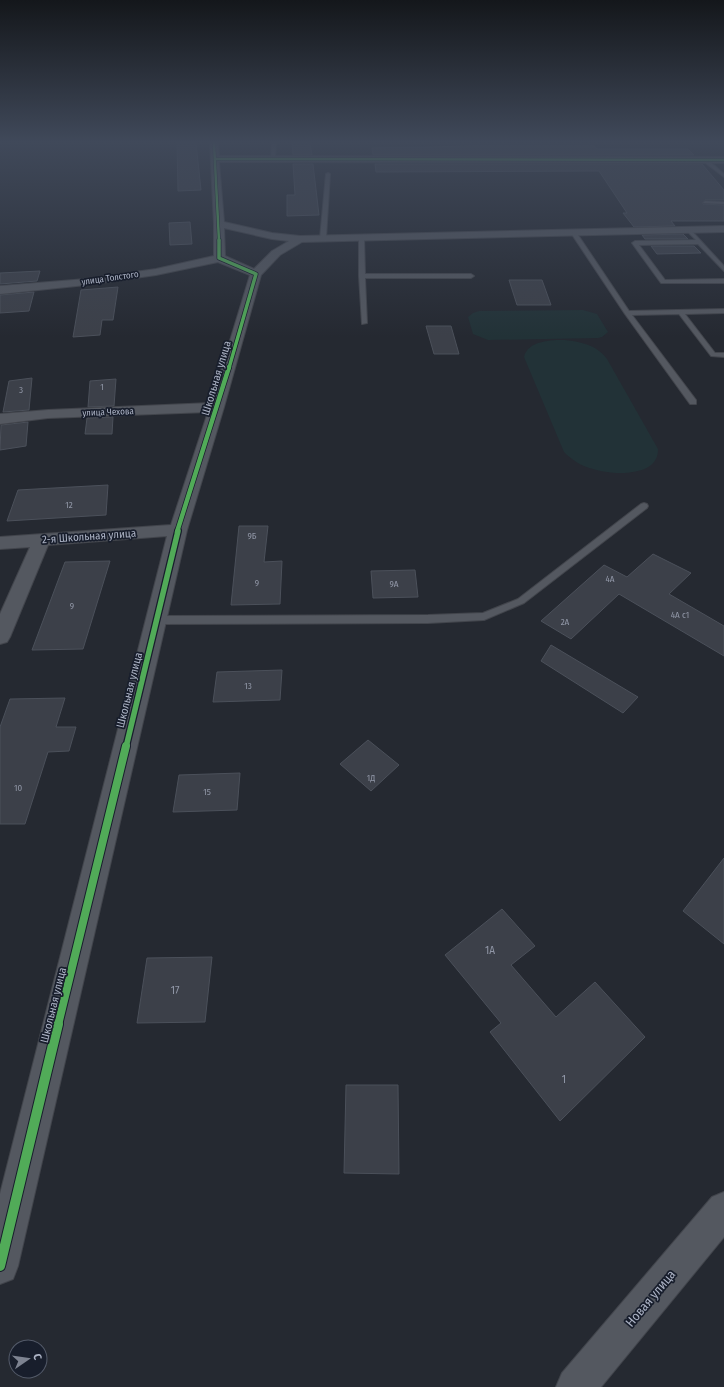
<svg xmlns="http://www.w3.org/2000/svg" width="724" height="1387" viewBox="0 0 724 1387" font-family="'Fira Sans Condensed',sans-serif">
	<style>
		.green { fill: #223237 }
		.building { fill: #3c4049; stroke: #4b505a }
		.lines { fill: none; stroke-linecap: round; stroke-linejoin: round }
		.service-casing { stroke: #42454c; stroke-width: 2 }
		.minor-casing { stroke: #42454c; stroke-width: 2 }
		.service { fill: #545860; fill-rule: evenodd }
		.minor { fill: #545860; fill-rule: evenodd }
		.cycleway-far5-casing { stroke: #181e2c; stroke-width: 3.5 }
		.cycleway-far4-casing { stroke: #181e2c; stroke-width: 5 }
		.cycleway-far3-casing { stroke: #181e2c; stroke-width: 6 }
		.cycleway-far2-casing { stroke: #181e2c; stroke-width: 8 }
		.cycleway-far1-casing { stroke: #181e2c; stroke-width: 10 }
		.cycleway-casing { stroke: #181e2c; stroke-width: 12 }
		.cycleway-far5 { stroke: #51ab58; stroke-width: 2.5 }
		.cycleway-far4 { stroke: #51ab58; stroke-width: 3.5 }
		.cycleway-far3 { stroke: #51ab58; stroke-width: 4.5 }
		.cycleway-far2 { stroke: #51ab58; stroke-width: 5.5 }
		.cycleway-far1 { stroke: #51ab58; stroke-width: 8 }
		.cycleway { stroke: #51ab58; stroke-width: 10 }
		.labels { text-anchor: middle; stroke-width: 3.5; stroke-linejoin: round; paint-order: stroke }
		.far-street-label { font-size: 9px; fill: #acb3c5; stroke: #181e2c }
		.number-label { font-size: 9px; fill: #9096a6 }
		.street-label { font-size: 11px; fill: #acb3c5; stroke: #181e2c }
		.near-number-label { font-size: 11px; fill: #9096a6 }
		.near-street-label { font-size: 13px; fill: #acb3c5; stroke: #181e2c }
	</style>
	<rect width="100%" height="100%" fill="#252931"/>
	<g class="green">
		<polygon points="583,310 597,314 608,332 602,337 598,338 488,340 473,334 468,317 473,313 479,311"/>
		<path d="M565,340c16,2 32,5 42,19l51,90c1,29 -47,26 -65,20 -12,-3 -21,-9 -29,-17l-40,-95c4,-17 28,-17 41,-17z"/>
	</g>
	<g class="building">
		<polygon points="177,143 196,143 201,190 178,191"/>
		<polygon points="292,143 310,143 312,155 293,155"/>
		<polygon points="472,146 594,146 597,149 688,149 694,155 373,155 372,148"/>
		<polygon points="293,164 313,164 319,215 287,216 287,195 295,195"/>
		<polygon points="375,164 702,164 724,190 724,200 705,200 702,203 703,204 724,205 724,221 671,221 675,226 634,227 623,213 627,213 599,171 376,172"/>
		<polygon points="190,222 192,244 170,245 169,223"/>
		<polygon points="683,234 688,239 645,239 642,235"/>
		<polygon points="651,246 694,246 701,253 657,254"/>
		<polygon points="40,271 37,281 0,284 0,273"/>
		<polygon points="509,280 542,280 551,305 517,305"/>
		<polygon points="118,287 113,320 102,320 100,335 73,337 81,290"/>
		<polygon points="34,292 29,311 0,313 0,295"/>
		<polygon points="426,326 451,326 459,354 434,354"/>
		<polygon points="32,378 29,410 3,412 9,381"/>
		<polygon points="116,379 114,406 88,407 90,381"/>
		<polygon points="113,417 112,434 85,434 87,418"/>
		<polygon points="28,422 26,446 0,450 1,425"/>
		<polygon points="108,485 106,515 7,521 18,490"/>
		<polygon points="239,526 268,526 264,562 282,561 280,604 231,605"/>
		<polygon points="653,554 691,573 669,594 724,626 724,656 619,594 571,639 541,621 604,565 627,577"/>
		<polygon points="110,561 83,649 32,650 65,562"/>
		<polygon points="415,570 418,597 373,598 371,571"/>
		<polygon points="551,645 638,697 623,713 541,661"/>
		<polygon points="282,670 280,700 213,702 217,672"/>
		<polygon points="65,698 56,727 76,727 69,751 48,752 25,824 0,824 0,727 10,699"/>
		<polygon points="368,740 399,765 371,791 340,764"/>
		<polygon points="240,773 237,810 173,812 179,775"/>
		<polygon points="724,858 724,944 683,911"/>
		<polygon points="502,909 535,946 511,965 556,1017 595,982 645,1037 560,1121 490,1032 501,1023 445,955"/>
		<polygon points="212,957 205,1022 137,1023 147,958"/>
		<polygon points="346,1085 398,1085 399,1174 344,1173"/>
	</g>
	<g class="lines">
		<defs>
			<g id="service">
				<polygon points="272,143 276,143 275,159 273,160 271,159"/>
				<polygon points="703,159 707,159 724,174 724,177 703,161"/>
				<polygon points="328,173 330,174 326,238 323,240 320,238 326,174"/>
				<polygon points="705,201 724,202 724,204 703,203"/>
				<polygon points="689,228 724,266 724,271 698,244 639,245 665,280 724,279 724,283 661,283 632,243 635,241 696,240 686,230"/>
				<polygon points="572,232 576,232 629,311 724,309 724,313 685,314 715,353 724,353 724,357 711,356 679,314 632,315 696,400 696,404 690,404 625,314 571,233"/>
				<polygon points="359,236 364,237 365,274 471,274 474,276 471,278 365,278 367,323 362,324 359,276"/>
				<polygon points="644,503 647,504 648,506 647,508 524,603 484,620 428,623 156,624 152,623 151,620 152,617 156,616 428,615 483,613 518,599 641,504"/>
			</g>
			<g id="minor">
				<path d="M210,143h8l1,13 505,1v6l-505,-1 5,60 48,11 28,3 424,-10v6l-422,10 -22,13 -19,20 -37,132 -37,123 -169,736 -5,13 -13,5v-90l167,-658 -119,9 -38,92 -3,5 -7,2v-30l30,-67 -30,2v-12l171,-12 37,-113 -160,6 -48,6v-10l48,-4 163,-7 39,-128 -32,-13 -62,13 -70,10 -86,9v-8l86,-7 70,-10 58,-13v-32zM224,228l48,11 17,2 -17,10 -18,18 -29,-13z"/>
				<polygon points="724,1192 724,1237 601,1387 556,1387 562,1373 712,1197"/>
			</g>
		</defs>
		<use href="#service" class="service-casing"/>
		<use href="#minor" class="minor-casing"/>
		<use href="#service" class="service"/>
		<use href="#minor" class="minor"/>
		<defs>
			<g id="cycleway-far5">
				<polyline points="214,143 219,241"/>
				<polyline points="215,159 724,160"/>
			</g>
			<polyline id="cycleway-far4" points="219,240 219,258 256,274 229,368"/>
			<polyline id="cycleway-far3" points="177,532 229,367"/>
			<polyline id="cycleway-far2" points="126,747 178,531"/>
			<polyline id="cycleway-far1" points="58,1025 126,746"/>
			<polyline id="cycleway" points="0,1266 58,1024"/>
		</defs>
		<use href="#cycleway-far5" class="cycleway-far5-casing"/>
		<use href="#cycleway-far4" class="cycleway-far4-casing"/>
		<use href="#cycleway-far3" class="cycleway-far3-casing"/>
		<use href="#cycleway-far2" class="cycleway-far2-casing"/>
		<use href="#cycleway-far1" class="cycleway-far1-casing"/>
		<use href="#cycleway" class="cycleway-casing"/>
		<use href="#cycleway-far5" class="cycleway-far5"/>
		<use href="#cycleway-far4" class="cycleway-far4"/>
		<use href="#cycleway-far3" class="cycleway-far3"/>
		<use href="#cycleway-far2" class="cycleway-far2"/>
		<use href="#cycleway-far1" class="cycleway-far1"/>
		<use href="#cycleway" class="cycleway"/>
	</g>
	<linearGradient id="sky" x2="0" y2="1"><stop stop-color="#14171b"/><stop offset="0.42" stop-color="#40495a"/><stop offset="1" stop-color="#40495a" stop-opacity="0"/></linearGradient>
	<rect width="724" height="337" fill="url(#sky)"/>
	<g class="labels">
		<g class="far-street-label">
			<text transform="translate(110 278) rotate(-8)" y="3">улица Толстого</text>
			<text transform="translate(108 412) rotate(-2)" y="3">улица Чехова</text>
		</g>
		<g class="number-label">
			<text x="102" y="390">1</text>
			<text x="21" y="393">3</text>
			<text x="69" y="508">12</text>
			<text x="252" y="539">9Б</text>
			<text x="610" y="582">4А</text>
			<text x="257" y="586">9</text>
			<text x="394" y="587">9А</text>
			<text x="72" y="609">9</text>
			<text x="680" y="618">4А с1</text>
			<text x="565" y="625">2А</text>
			<text x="248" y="689">13</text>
			<text x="371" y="781">1Д</text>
			<text x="18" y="791">10</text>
			<text x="207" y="795">15</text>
		</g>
		<g class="street-label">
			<text transform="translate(216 378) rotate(-73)" y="4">Школьная улица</text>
			<text transform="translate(89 536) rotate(-4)" y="4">2-я Школьная улица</text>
			<text transform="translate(129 690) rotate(-76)" y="4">Школьная улица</text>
			<text transform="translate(53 1005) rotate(-76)" y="4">Школьная улица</text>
		</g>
		<g class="near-number-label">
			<text x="490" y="954">1А</text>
			<text x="175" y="994">17</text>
			<text x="564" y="1083">1</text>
		</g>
		<g class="near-street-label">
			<text transform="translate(650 1298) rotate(-50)" y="5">Новая улица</text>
		</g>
	</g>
	<g transform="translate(28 1359) rotate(77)"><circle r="19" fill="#181e2c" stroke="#535a69"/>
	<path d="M0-3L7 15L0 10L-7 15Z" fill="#7d8391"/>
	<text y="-6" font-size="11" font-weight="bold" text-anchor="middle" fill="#acb3c5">С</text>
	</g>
</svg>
